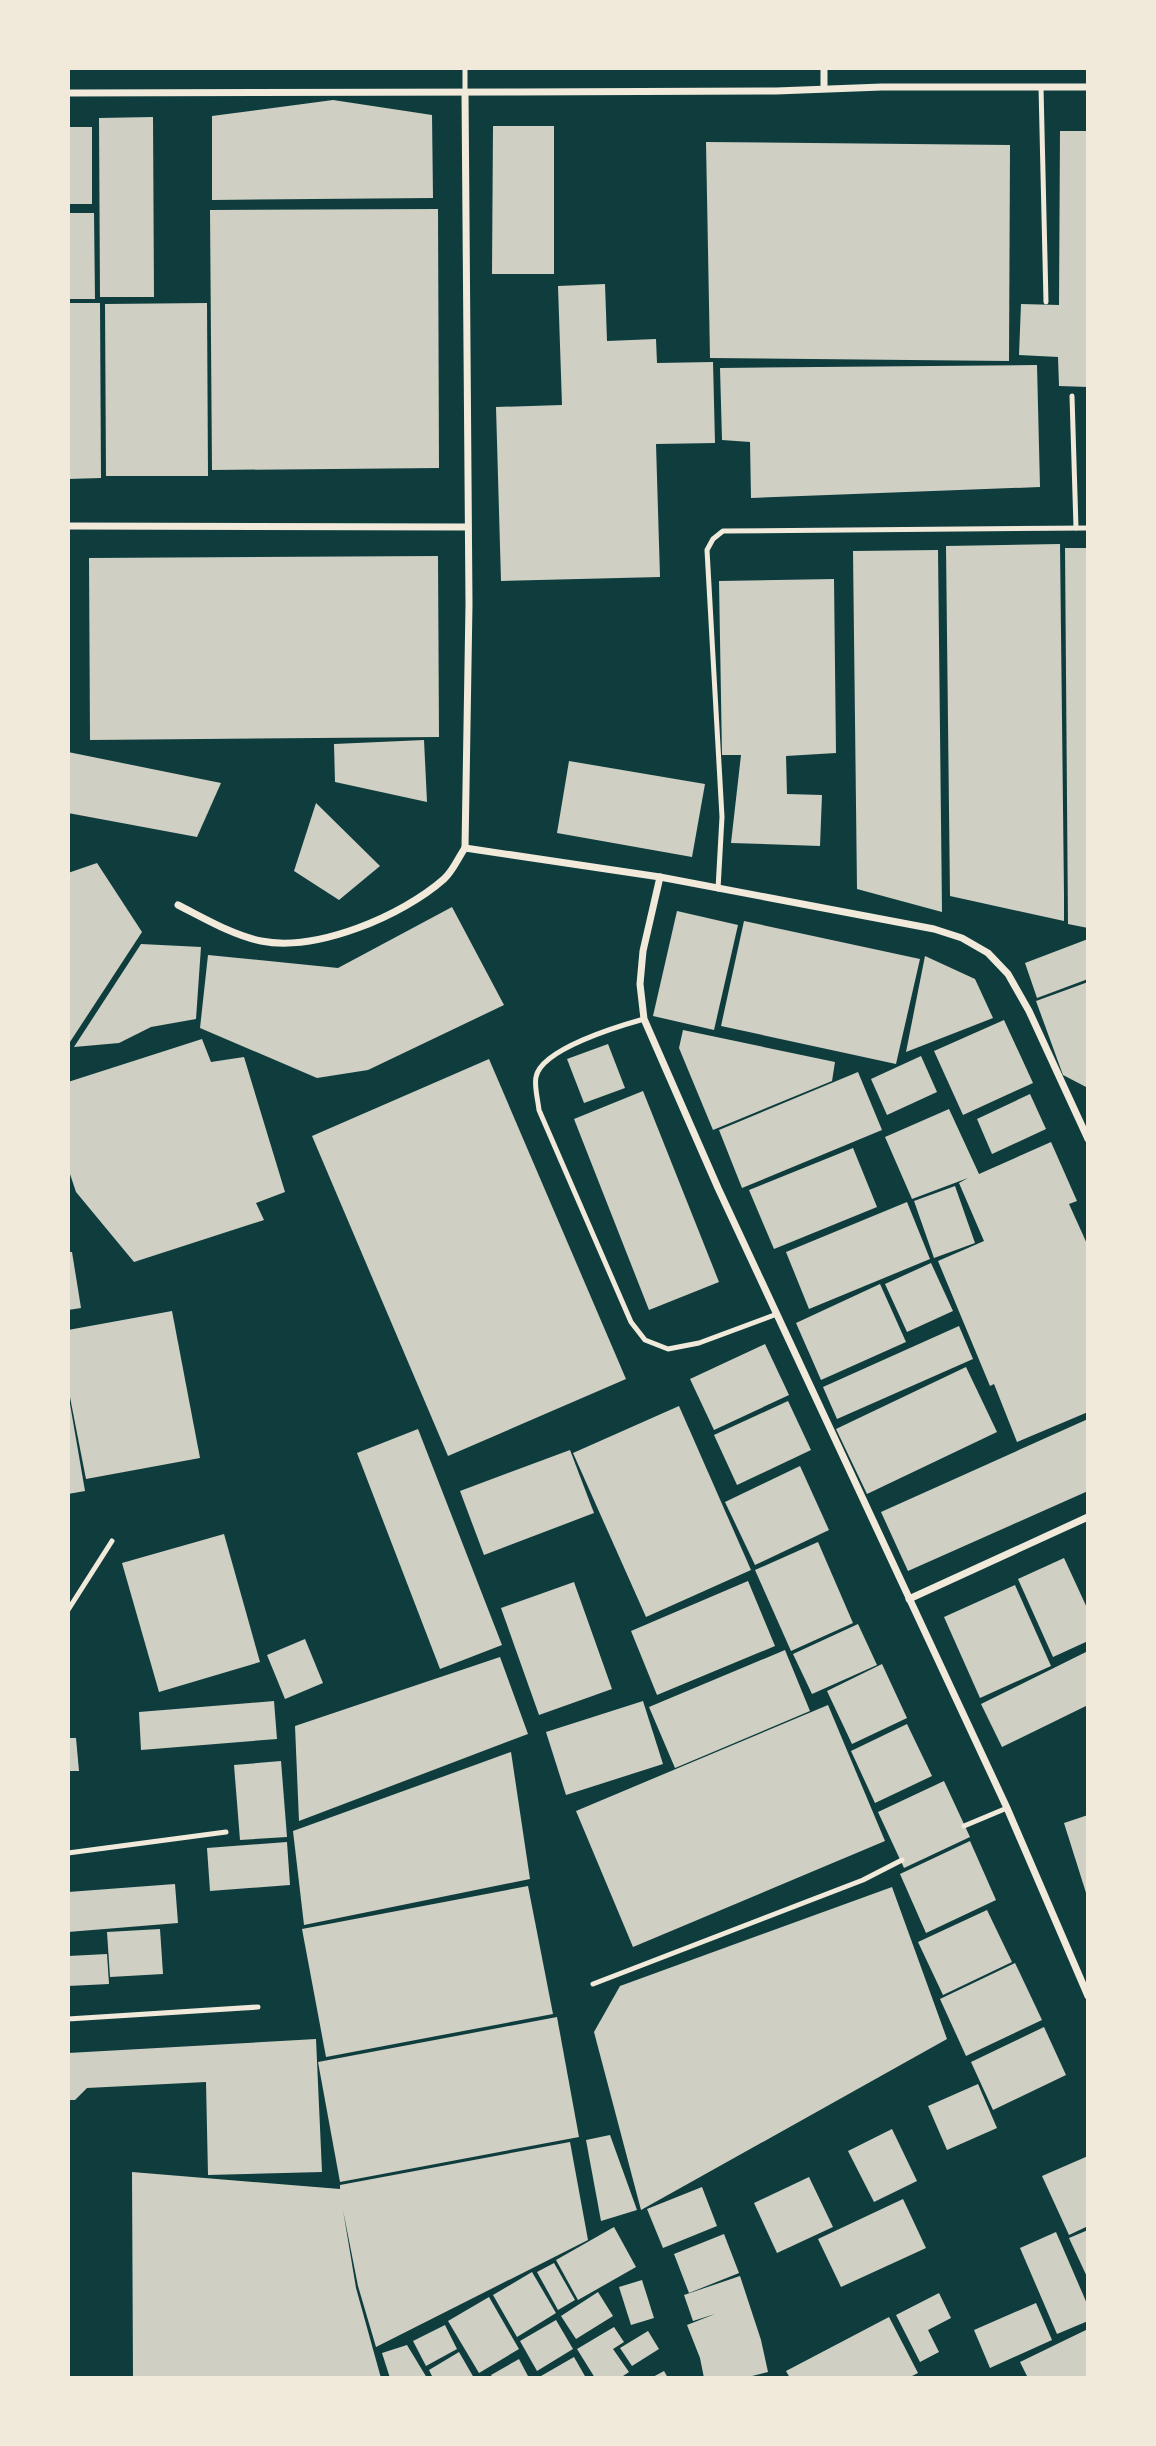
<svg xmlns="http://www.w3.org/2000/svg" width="1156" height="2446" viewBox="0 0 1156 2446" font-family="'Open Sans',sans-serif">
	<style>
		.building { fill: #cfcfc3 }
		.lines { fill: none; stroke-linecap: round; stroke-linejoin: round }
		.service { stroke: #f1e9da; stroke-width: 5 }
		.minor { stroke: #f1e9da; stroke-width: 7 }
	</style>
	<rect width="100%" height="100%" fill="#0f3d3e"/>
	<g class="building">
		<polygon points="333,100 432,115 433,198 212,200 212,116"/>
		<polygon points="153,117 154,297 100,297 99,118"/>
		<polygon points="493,126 554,126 554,274 492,274"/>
		<rect x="68" y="127" width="24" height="77"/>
		<polygon points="1060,131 1088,131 1088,387 1059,386 1058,357 1019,355 1021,304 1059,305"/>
		<polygon points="706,142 1010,145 1009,361 710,358"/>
		<polygon points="438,209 439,468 212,470 210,210"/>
		<polygon points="68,213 94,213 95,299 68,299"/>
		<polygon points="605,284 607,341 656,339 657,363 713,362 715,443 656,444 660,577 501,581 496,407 562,405 558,286"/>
		<polygon points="68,303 100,303 101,478 68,479"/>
		<polygon points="207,303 208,476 106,476 105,304"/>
		<polygon points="1037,365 1040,487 751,498 750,442 722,440 720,368"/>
		<polygon points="1060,544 1064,895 1064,921 950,896 946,546"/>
		<polygon points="1065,548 1088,548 1088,928 1068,924"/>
		<polygon points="938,550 942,912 857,889 853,551"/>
		<polygon points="438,556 439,737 90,740 89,558"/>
		<polygon points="834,579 836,753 786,756 787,794 822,795 820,846 731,843 741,755 722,755 719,581"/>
		<polygon points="424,740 427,802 335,782 334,744"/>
		<polygon points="68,752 221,783 197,837 68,813"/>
		<polygon points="569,761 705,784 692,857 557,833"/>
		<polygon points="316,803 380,866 339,900 294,871"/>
		<polygon points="97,863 142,932 68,1045 68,873"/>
		<polygon points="452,907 504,1005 368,1070 317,1078 200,1028 208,955 338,968"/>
		<polygon points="677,911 738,925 714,1030 653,1016"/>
		<polygon points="744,921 920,959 896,1064 721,1026"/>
		<polygon points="1088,939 1088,979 1037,998 1025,963"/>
		<polygon points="141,944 201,947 196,1019 151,1027 119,1043 74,1047"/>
		<polygon points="925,956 975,979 993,1018 906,1052"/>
		<polygon points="1088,982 1088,1088 1063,1075 1036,1001"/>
		<polygon points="1004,1020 1033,1083 963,1115 934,1051"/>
		<polygon points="683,1030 835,1062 832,1081 713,1130 679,1048"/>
		<polygon points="202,1039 211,1062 244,1057 285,1192 256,1203 264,1220 134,1262 76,1192 68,1168 68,1082"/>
		<polygon points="608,1044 625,1088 584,1103 567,1059"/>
		<polygon points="921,1056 937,1092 887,1115 871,1079"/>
		<polygon points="489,1059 626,1379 448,1456 312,1136"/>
		<polygon points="858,1072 882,1130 742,1188 719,1130"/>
		<polygon points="643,1091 719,1282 649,1310 574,1119"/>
		<polygon points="1030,1094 1046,1129 992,1154 977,1119"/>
		<polygon points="949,1109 979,1174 1051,1142 1077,1201 1069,1204 1088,1246 1088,1412 1017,1442 994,1384 990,1386 938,1261 984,1241 959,1183 968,1178 912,1199 885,1137"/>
		<polygon points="853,1148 877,1207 774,1249 749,1190"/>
		<polygon points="955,1186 975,1243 934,1258 914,1201"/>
		<polygon points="907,1202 930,1259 809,1309 786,1252"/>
		<polygon points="68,1252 72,1252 81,1308 68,1310"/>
		<polygon points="931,1263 953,1311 907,1332 885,1284"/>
		<polygon points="880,1284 906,1342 821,1380 796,1323"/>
		<polygon points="172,1311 200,1458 86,1479 68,1387 68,1330"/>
		<polygon points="959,1326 973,1359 837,1419 823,1387"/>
		<polygon points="765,1344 789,1395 714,1430 690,1379"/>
		<polygon points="966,1367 997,1432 867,1494 836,1429"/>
		<polygon points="788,1401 811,1450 737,1485 714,1435"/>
		<polygon points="70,1404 85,1491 68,1494 68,1405"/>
		<polygon points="679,1406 751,1570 646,1617 573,1453"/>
		<polygon points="1088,1419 1088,1491 908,1571 881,1512"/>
		<polygon points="418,1429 502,1645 440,1669 357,1453"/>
		<polygon points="570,1450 594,1513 484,1555 460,1491"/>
		<polygon points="800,1466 829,1530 755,1565 725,1502"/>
		<polygon points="224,1534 260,1662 159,1692 122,1563"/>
		<polygon points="818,1542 853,1623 791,1651 755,1570"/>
		<polygon points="1064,1558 1088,1610 1088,1641 1053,1657 1018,1579"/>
		<polygon points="748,1581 775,1646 657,1695 631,1631"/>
		<polygon points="574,1582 612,1689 539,1715 501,1608"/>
		<polygon points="1015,1585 1051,1666 980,1698 944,1617"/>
		<polygon points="858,1624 877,1665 812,1694 793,1654"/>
		<polygon points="305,1639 323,1683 285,1699 267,1655"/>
		<polygon points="785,1650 810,1711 675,1768 649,1707"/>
		<polygon points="1088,1651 1088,1705 1002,1747 981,1704"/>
		<polygon points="500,1657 528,1734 299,1821 295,1726"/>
		<polygon points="882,1664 907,1718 852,1744 827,1691"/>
		<polygon points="274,1701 277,1739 141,1750 139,1712"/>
		<polygon points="643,1701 663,1764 566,1795 546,1732"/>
		<polygon points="828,1705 885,1841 633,1947 576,1811"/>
		<polygon points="907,1724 932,1776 875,1803 851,1751"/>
		<polygon points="68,1738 76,1738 79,1771 68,1771"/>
		<polygon points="511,1752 530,1879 304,1925 293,1831"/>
		<polygon points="281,1761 287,1837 240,1840 234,1765"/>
		<polygon points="944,1781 970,1837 904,1868 878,1812"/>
		<polygon points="1088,1815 1088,1896 1087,1896 1064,1823"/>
		<polygon points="970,1841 996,1900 926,1933 900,1874"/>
		<polygon points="287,1842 290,1885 210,1891 207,1848"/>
		<polygon points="175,1884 178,1923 68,1932 68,1892"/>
		<polygon points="528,1886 553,2014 326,2057 302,1929"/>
		<polygon points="892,1887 947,2039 641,2210 594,2032 620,1986"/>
		<polygon points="987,1910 1012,1962 943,1995 918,1942"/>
		<polygon points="160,1929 163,1974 110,1977 107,1932"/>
		<polygon points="107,1954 109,1984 68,1986 68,1956"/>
		<polygon points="1015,1963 1042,2020 966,2056 940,1999"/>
		<polygon points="557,2017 579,2137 340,2182 318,2062"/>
		<polygon points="1044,2027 1066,2075 993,2110 971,2062"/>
		<polygon points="316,2039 322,2172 208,2175 206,2082 87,2088 75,2100 68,2100 68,2053"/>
		<polygon points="978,2084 997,2128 947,2150 928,2106"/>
		<polygon points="892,2129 917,2181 874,2202 848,2151"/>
		<polygon points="610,2135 637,2210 601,2221 586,2140"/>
		<polygon points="570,2142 588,2240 376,2347 358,2286 343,2210 356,2288 381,2378 133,2377 132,2172 340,2189 340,2185"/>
		<polygon points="1088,2156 1088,2226 1069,2235 1042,2176"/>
		<polygon points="809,2177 833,2227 777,2253 754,2203"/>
		<polygon points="702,2187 717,2226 663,2248 647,2209"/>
		<polygon points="903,2199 926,2248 841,2287 818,2239"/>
		<polygon points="614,2227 636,2267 578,2300 556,2260"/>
		<polygon points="1088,2230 1088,2279 1069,2238"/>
		<polygon points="1056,2232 1088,2306 1088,2321 1057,2334 1020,2248"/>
		<polygon points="724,2234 739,2273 689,2293 674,2254"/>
		<polygon points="554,2263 575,2300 558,2310 537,2272"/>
		<polygon points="532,2272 556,2313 517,2337 493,2295"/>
		<polygon points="740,2276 761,2340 768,2372 744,2378 704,2378 700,2358 687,2325 715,2314 693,2321 684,2295"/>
		<polygon points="642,2280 654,2318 631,2325 619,2287"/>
		<polygon points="598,2292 613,2316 576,2339 561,2316"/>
		<polygon points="939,2293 951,2318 928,2330 939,2352 920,2362 896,2315"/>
		<polygon points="489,2297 519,2349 479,2373 448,2321"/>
		<polygon points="1036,2303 1052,2340 990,2368 974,2330"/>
		<polygon points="889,2317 918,2373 908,2378 790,2378 786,2371"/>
		<polygon points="556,2320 573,2349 537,2371 520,2341"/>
		<polygon points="445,2325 457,2349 426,2366 413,2341"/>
		<polygon points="614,2327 624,2342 613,2349 629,2372 620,2378 595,2378 577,2349"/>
		<polygon points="1088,2329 1088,2378 1028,2378 1020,2362"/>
		<polygon points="648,2331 659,2349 632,2366 620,2348"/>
		<polygon points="407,2345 427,2378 390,2378 382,2353"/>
		<polygon points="459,2352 474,2378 433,2378 429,2370"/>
		<polygon points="574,2357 586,2378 542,2378 541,2376"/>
		<polygon points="519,2359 529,2378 493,2378 491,2375"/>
		<polygon points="664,2371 668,2378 651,2378"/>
	</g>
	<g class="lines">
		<g class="service">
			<polyline points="1041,87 1046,302"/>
			<polyline points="465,92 465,68"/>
			<polyline points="1072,396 1076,528"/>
			<polyline points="718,889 722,817 707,550 713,539 723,531 1088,528"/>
			<path d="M644,1019c-25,7 -103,30 -108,58 -2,9 2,23 3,33l92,212 14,18 23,9 31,-6 78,-29"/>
			<polyline points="68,1610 112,1541"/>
			<polyline points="964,1826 1007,1808"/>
			<polyline points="68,1853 226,1832"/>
			<polyline points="593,1984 863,1880 902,1860"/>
			<polyline points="68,2019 258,2007"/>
		</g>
		<g class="minor">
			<polyline points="824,68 824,88"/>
			<polyline points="68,93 518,92 776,91 882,87 1088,87"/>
			<polyline points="68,526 467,527"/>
			<polyline points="465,848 469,604 465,92"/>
			<polyline points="465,848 660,877 934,929 962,938 988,953 1008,974 1029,1011 1088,1139"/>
			<polyline points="660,877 643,951 640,984 644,1019 718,1188 1007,1808 1088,1996"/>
			<path d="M178,905c26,13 54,30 83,36 56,11 141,-25 183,-62 9,-8 14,-21 21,-31"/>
			<polyline points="909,1599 1088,1517"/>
		</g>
	</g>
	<rect width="1156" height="2446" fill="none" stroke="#f1e9da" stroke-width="140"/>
</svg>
